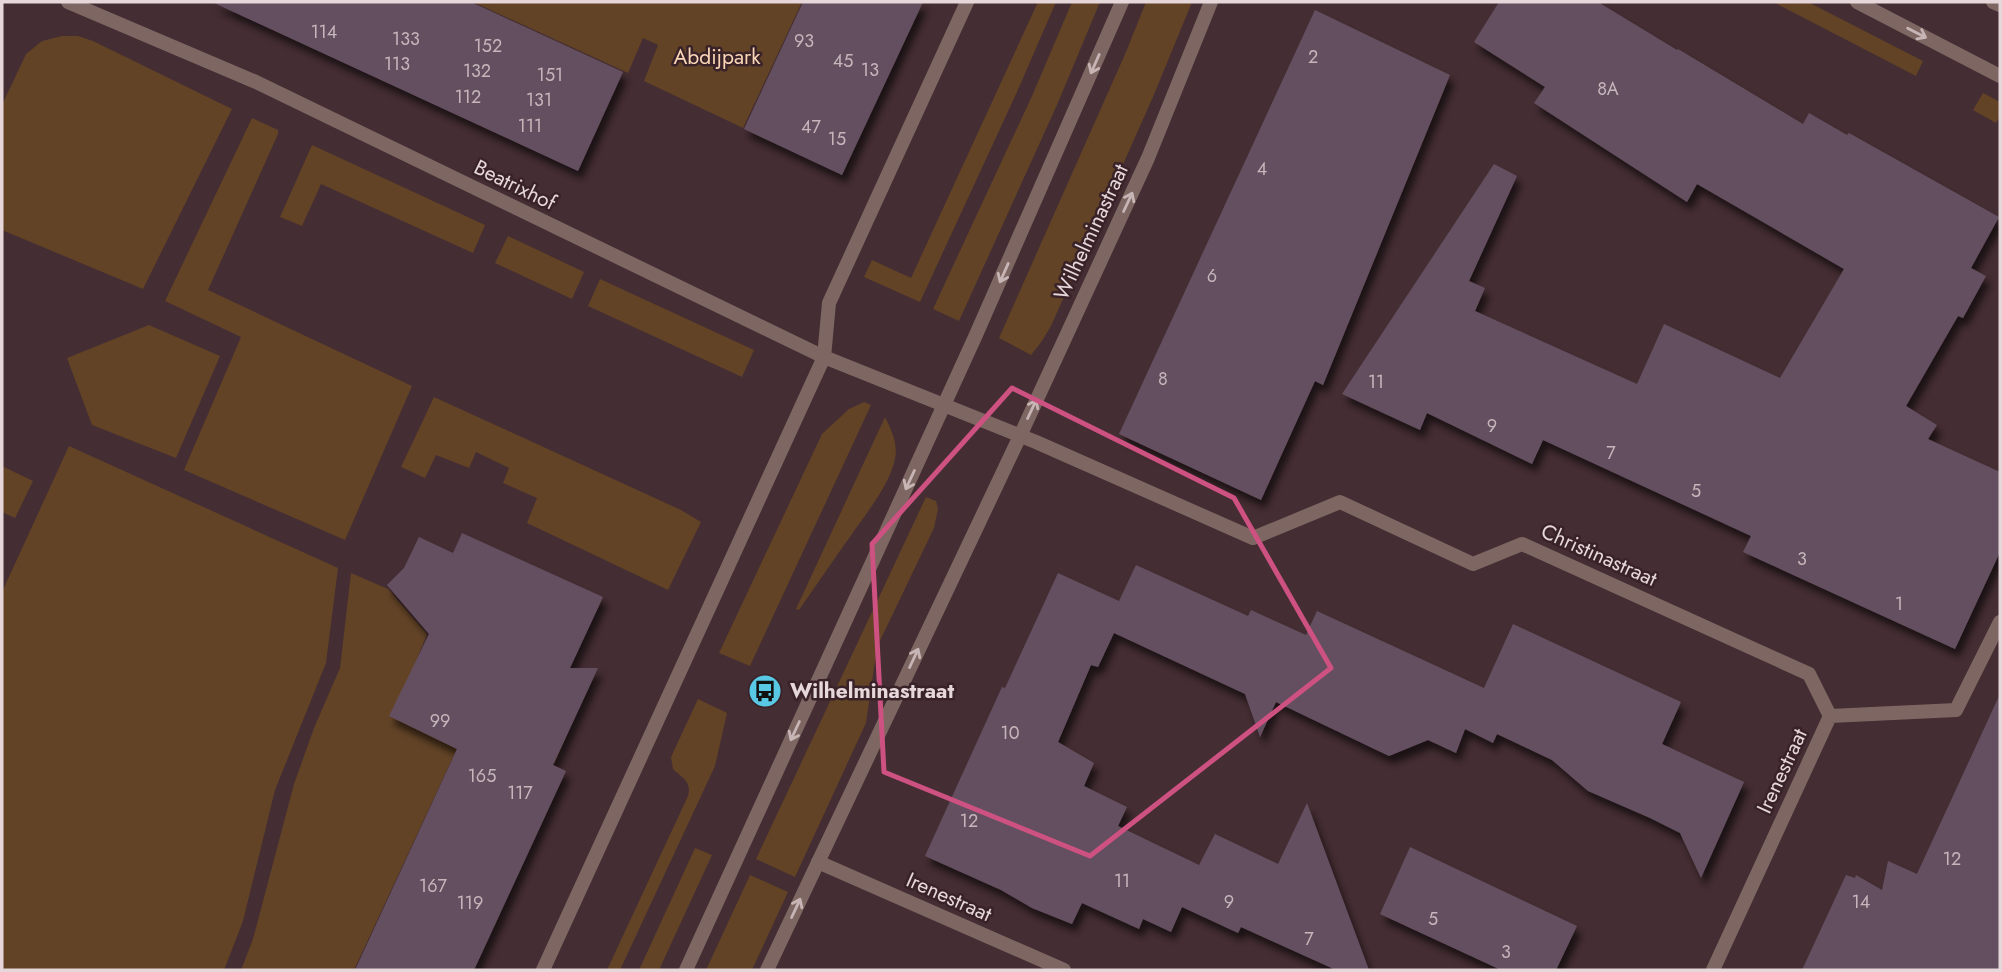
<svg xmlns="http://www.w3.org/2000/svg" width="2002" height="972" viewBox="0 0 2002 972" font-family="Jost,sans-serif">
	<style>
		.green { fill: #624326 }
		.building { fill: #64505f; filter: url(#shadow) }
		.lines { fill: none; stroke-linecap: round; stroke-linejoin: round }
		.service { stroke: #7e6762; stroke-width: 14 }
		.minor { stroke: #7e6762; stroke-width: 14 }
		.tertiary { stroke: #7e6762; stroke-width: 14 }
		.oneway { stroke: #c7b5b6 }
		.marked { fill: none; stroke: #cd5181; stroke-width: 5; stroke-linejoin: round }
		.labels { text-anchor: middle; stroke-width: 5; stroke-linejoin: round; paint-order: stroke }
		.number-label { font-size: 18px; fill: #c6b5bb }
		.park-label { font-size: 21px; fill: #fad6b7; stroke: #392329 }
		.street-label { font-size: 21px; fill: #e6d7da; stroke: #392329 }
		.poi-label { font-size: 21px; font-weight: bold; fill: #e6d7da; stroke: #392329; text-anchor: start }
	</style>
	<defs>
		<filter id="shadow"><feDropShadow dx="4.5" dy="8" stdDeviation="3.5" flood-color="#0009"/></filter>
	</defs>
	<rect width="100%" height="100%" fill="#442d33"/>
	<g class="green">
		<polygon points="473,2 802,2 743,128 644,81 658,45 643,38 628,73"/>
		<polygon points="1038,2 1056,2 1017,92 920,302 864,277 872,260 911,278"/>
		<polygon points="1072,2 1100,2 1057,105 959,321 933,309 1032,96"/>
		<polygon points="1146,2 1192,2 1153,97 1051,326 1042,341 1031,355 999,338 1126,52"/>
		<polygon points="1773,2 1808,2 1923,61 1916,76"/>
		<polygon points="62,36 78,36 93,41 232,109 143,289 2,230 2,105 26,54 42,41"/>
		<polygon points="1983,93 2000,102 2000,120 1998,119 1996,123 1973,110"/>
		<polygon points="252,118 278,130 278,134 208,290 412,386 345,540 184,470 241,337 165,301"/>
		<polygon points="312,145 485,225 473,253 321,184 302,226 280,217"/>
		<polygon points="508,236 584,272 572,299 495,263"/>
		<polygon points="600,279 754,350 742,377 588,306"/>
		<polygon points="149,325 220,356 176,458 92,425 67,358"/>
		<polygon points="434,397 681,510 701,522 668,590 527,523 537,498 503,483 509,468 476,452 469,468 436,455 425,478 401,467"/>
		<polygon points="864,402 871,405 750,666 719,653 822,434 849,409"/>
		<path d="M885,417c7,14 13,27 10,42 -5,25 -29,55 -43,75 -18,25 -35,50 -53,76l-3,-1z"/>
		<polygon points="69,446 338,568 326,663 275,790 243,921 224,970 2,970 2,592"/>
		<polygon points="2,466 33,481 15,518 2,512"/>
		<polygon points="926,497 936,501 938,509 934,528 877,647 866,723 795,877 756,859"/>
		<polygon points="351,573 388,589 427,634 414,666 567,735 555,764 468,725 354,970 241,970 253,939 294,784 314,728 340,668"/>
		<path d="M698,699l29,14 -12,53 -95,204h-13l81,-174c4,-15 -6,-18 -15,-27l-2,-12z"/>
		<polygon points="695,848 712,855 659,970 639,970"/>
		<polygon points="750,875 788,892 752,970 706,970"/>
	</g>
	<g class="building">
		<polygon points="212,2 471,2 623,72 578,171"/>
		<polygon points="803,2 923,2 842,175 744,129"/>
		<polygon points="1499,2 1598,2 1677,50 1678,49 1803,124 1809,113 1847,135 1849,133 1999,217 1971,268 1986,276 1963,318 1958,316 1906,406 1937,425 1928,439 2000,472 2000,552 1955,649 1743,552 1751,536 1543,440 1532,464 1427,413 1420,430 1342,394 1494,164 1517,176 1469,281 1485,288 1475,311 1637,384 1664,324 1780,378 1844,269 1697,184 1687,202 1534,103 1545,87 1474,42"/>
		<polygon points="1315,10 1450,75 1323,385 1315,381 1261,500 1119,434"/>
		<polygon points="462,533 603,597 570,668 598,668 553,765 566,771 474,970 355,970 457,749 389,716 429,634 387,585 404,568 419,537 453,553"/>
		<polygon points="1136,565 1248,616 1251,610 1306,635 1317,611 1484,688 1513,624 1681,702 1662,744 1744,782 1701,878 1680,833 1650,818 1588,791 1552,760 1497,734 1493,743 1465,729 1456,753 1428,740 1389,756 1276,702 1260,737 1245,694 1114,633 1098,667 1091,665 1058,742 1094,763 1084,786 1127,807 1118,826 1199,865 1215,834 1278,864 1307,803 1369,970 1336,970 1241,927 1238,933 1182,907 1171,932 1143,919 1139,929 1082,903 1072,924 1032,908 1001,890 925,856 1002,687 1005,688 1058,573 1119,601"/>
		<polygon points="2000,694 2000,970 1802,970 1846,875 1855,878 1856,875 1882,890 1888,861 1917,874"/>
		<polygon points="1410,847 1577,926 1556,970 1501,970 1380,914"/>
	</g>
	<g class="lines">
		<polyline class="service" points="543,970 824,357 829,303 967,2"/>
		<g class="minor">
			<polyline points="68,2 256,82 824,357 1036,442 1253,538 1340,502 1473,564 1522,544 1809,674 1830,716"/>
			<polyline points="1857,2 2000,76"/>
			<polyline points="1993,2 2000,5"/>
			<polyline points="818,862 1064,970"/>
			<polyline points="1713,970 1830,716 1956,710 2000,622"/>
		</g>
		<g class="tertiary">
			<polyline points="686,970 975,337 1122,2"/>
			<polyline points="767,970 1020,436 1148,158 1211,2"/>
		</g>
	</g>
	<defs><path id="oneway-shaft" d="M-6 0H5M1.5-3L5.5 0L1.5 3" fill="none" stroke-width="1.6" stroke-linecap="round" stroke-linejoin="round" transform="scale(1.75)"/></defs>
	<g class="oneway">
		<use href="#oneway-shaft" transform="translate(1917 33) rotate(27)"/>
		<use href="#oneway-shaft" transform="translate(1095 64) rotate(114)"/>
		<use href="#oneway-shaft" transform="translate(1128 202) rotate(-65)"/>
		<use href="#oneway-shaft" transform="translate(1004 273) rotate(114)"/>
		<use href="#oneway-shaft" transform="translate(1032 409) rotate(-65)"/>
		<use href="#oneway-shaft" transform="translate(910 480) rotate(115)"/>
		<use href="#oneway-shaft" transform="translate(914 658) rotate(-65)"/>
		<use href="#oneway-shaft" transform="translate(795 731) rotate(115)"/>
		<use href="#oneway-shaft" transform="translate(796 908) rotate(-65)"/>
	</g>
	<path class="marked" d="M1012,388l222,110 97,170 -241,188 -206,-84 -12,-228z"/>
	<defs>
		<symbol id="bus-disc" viewBox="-11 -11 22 22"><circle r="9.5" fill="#59c8e4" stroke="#392329"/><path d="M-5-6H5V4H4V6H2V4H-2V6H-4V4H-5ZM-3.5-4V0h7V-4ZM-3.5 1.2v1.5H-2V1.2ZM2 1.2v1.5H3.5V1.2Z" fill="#111"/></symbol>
	</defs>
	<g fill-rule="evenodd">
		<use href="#bus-disc" x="746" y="672" width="38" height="38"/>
	</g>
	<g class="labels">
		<g class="number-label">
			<text x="324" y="38">114</text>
			<text x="406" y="45">133</text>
			<text x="804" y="47">93</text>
			<text x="488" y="52">152</text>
			<text x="1313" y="63">2</text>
			<text x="843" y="67">45</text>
			<text x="397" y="70">113</text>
			<text x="870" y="76">13</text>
			<text x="477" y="77">132</text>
			<text x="550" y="81">151</text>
			<text x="1608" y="95">8A</text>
			<text x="468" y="103">112</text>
			<text x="539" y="106">131</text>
			<text x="530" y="132">111</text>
			<text x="811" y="133">47</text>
			<text x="837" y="145">15</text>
			<text x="1262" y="175">4</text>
			<text x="1212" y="282">6</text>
			<text x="1163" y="385">8</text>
			<text x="1376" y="388">11</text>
			<text x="1492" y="432">9</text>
			<text x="1611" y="459">7</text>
			<text x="1696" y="497">5</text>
			<text x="1802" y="565">3</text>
			<text x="1899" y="610">1</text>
			<text x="440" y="727">99</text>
			<text x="1010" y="739">10</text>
			<text x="482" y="782">165</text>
			<text x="520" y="799">117</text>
			<text x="969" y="827">12</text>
			<text x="1952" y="865">12</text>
			<text x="1122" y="887">11</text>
			<text x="433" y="892">167</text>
			<text x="1229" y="908">9</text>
			<text x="1861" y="908">14</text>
			<text x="470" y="909">119</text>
			<text x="1433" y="925">5</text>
			<text x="1309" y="945">7</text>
			<text x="1506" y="958">3</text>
		</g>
		<g class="park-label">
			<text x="717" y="64">Abdijpark</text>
		</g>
		<g class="street-label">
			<text transform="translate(515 185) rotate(26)" y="7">Beatrixhof</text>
			<text transform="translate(1091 232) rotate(-65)" y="7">Wilhelminastraat</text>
			<text transform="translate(1599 555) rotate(24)" y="7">Christinastraat</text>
			<text transform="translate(1782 771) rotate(-65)" y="7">Irenestraat</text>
			<text transform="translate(949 897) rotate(24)" y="7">Irenestraat</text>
		</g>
		<g class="poi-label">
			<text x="790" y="698">Wilhelminastraat</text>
		</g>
	</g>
	<rect width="2002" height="972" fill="none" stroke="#e6d7da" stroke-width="7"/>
</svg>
